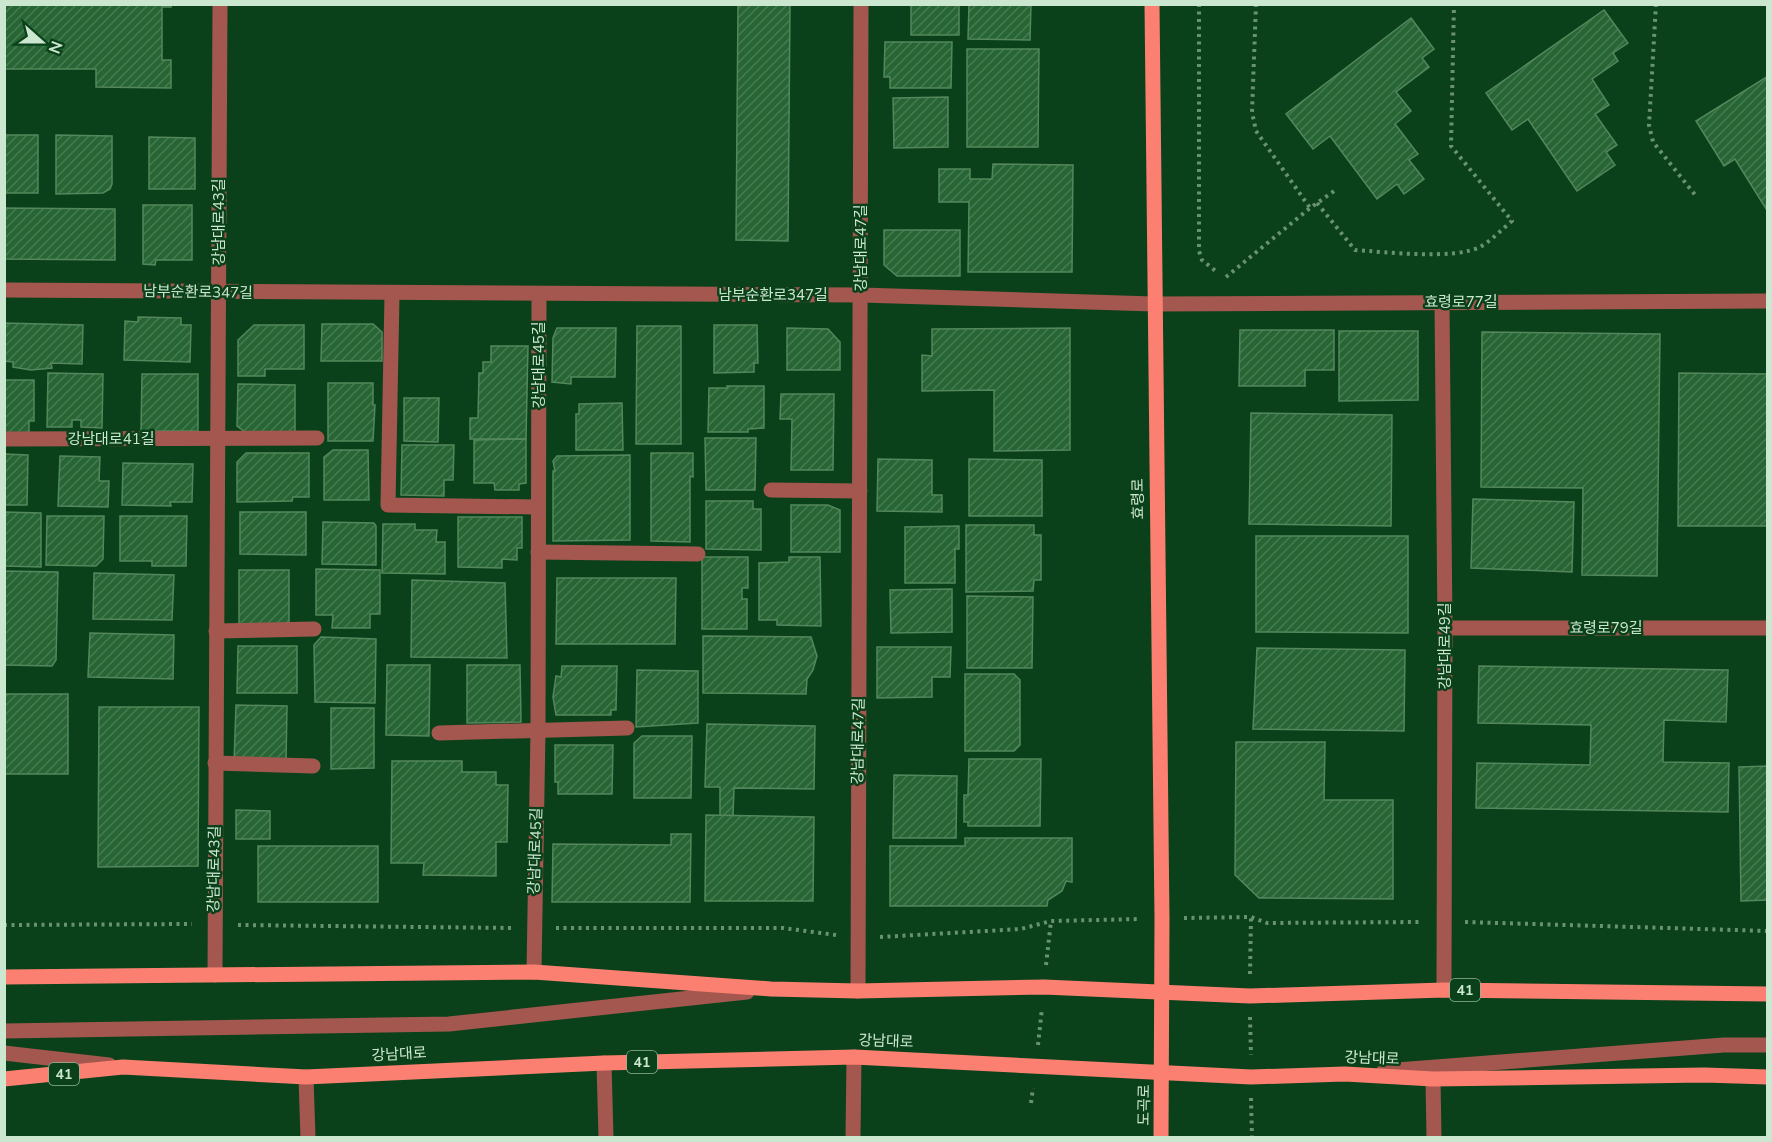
<svg xmlns="http://www.w3.org/2000/svg" width="1772" height="1142" viewBox="0 0 1772 1142" font-family="'Nunito Sans','Noto Sans KR',sans-serif">
	<style>
		.building { fill: url(#building-hatch); stroke: #54885c; stroke-width: 1.5 }
		.lines { fill: none; stroke-linecap: round; stroke-linejoin: round }
		.path { stroke: #699272; stroke-width: 4; stroke-dasharray: 3 4.5; stroke-linecap: butt }
		.minor { stroke: #a4574e; stroke-width: 15 }
		.major { stroke: #fc8071; stroke-width: 15 }
		.labels { text-anchor: middle; stroke-width: 5; stroke-linejoin: round; paint-order: stroke }
		.shield { fill: #0a411a; stroke: #92b599; stroke-width: 1.5 }
		.shield-label { font-size: 14px; font-weight: bold; fill: #cce7cf }
		.street-label { font-size: 15px; fill: #cce7cf; stroke: #0a411a }
	</style>
	<defs>
		<pattern id="building-hatch" width="6" height="6" patternUnits="userSpaceOnUse" patternTransform="scale(1.5)"><rect width="6" height="6" fill="#276535"/><path d="M-1 1l2-2M0 6l6-6M5 7l2-2" fill="none" stroke="#457b51"/></pattern>
	</defs>
	<rect width="100%" height="100%" fill="#0a411a"/>
	<g class="building">
		<polygon points="4,4 171,4 171,7 162,7 162,60 171,60 171,88 96,87 96,69 4,69"/>
		<polygon points="738,4 790,4 788,241 736,240"/>
		<rect x="911" y="4" width="48" height="31"/>
		<polygon points="969,4 1031,4 1030,40 968,39"/>
		<polygon points="1604,10 1628,43 1613,53 1618,61 1592,79 1609,105 1595,114 1617,145 1606,152 1615,165 1577,191 1528,119 1512,130 1486,93"/>
		<polygon points="1411,18 1434,49 1422,58 1429,67 1396,92 1411,111 1395,124 1418,154 1409,160 1424,179 1404,194 1397,184 1377,199 1330,136 1313,149 1286,114"/>
		<polygon points="885,42 952,42 951,88 890,88 890,77 884,77"/>
		<polygon points="967,49 1039,49 1038,147 967,147"/>
		<polygon points="1768,76 1768,212 1735,159 1724,166 1696,121"/>
		<polygon points="948,97 948,147 894,148 893,98"/>
		<rect x="4" y="135" width="34" height="58"/>
		<polygon points="56,135 112,136 112,184 110,189 103,193 56,194"/>
		<polygon points="149,137 195,138 195,189 149,189"/>
		<polygon points="993,164 1073,165 1072,272 968,272 969,202 939,202 939,169 970,169 970,179 992,179"/>
		<polygon points="143,205 192,205 192,260 156,260 155,265 143,264"/>
		<polygon points="4,208 115,209 115,260 4,259"/>
		<polygon points="884,230 960,230 960,276 897,276 884,265"/>
		<polygon points="138,317 181,318 181,325 191,325 190,362 124,360 125,321 138,322"/>
		<polygon points="4,323 83,325 82,364 51,363 52,368 31,370 13,367 13,362 4,361"/>
		<polygon points="322,324 373,324 382,332 382,361 321,361"/>
		<polygon points="254,325 304,325 304,369 265,369 265,376 238,376 238,340"/>
		<polygon points="714,325 757,325 758,363 754,363 754,372 714,373"/>
		<polygon points="637,326 681,326 681,444 636,444"/>
		<polygon points="557,328 616,328 615,377 571,377 571,384 552,382 553,338"/>
		<polygon points="787,328 828,329 840,342 840,370 787,370"/>
		<polygon points="1070,328 1070,450 994,451 994,390 922,391 922,355 932,356 932,329"/>
		<polygon points="1240,330 1334,330 1334,370 1305,370 1305,386 1239,386"/>
		<polygon points="1339,331 1418,331 1418,400 1339,401"/>
		<polygon points="1482,332 1660,334 1657,576 1582,575 1583,488 1481,487"/>
		<polygon points="491,346 528,346 526,439 470,439 470,418 478,418 479,373 483,373 483,362 491,362"/>
		<polygon points="48,373 103,374 102,428 81,427 81,420 72,420 72,427 47,427"/>
		<polygon points="1679,373 1768,374 1768,526 1678,526"/>
		<polygon points="142,374 198,374 198,431 141,431"/>
		<polygon points="4,380 34,380 34,421 29,421 29,433 4,433"/>
		<polygon points="328,383 373,383 373,405 375,405 373,441 328,441"/>
		<polygon points="238,384 295,385 295,434 248,434 237,426"/>
		<polygon points="727,386 764,386 764,428 748,429 748,432 708,432 709,388 727,388"/>
		<polygon points="781,394 834,394 833,470 791,470 792,419 780,419"/>
		<polygon points="404,398 439,398 438,442 404,441"/>
		<polygon points="622,403 623,450 576,450 576,414 579,414 579,404"/>
		<polygon points="1251,413 1392,415 1391,526 1249,524"/>
		<polygon points="705,438 756,438 755,490 706,490"/>
		<polygon points="526,439 526,483 519,484 519,490 495,490 494,483 474,483 474,440"/>
		<polygon points="402,445 454,445 453,480 444,480 444,496 401,495"/>
		<polygon points="333,450 368,450 369,500 324,500 324,457"/>
		<polygon points="246,453 309,453 309,497 293,497 292,501 237,502 237,462"/>
		<polygon points="651,453 693,453 693,477 690,476 690,542 651,541"/>
		<polygon points="4,454 28,455 27,505 4,505"/>
		<polygon points="630,455 630,540 553,541 553,471 555,471 553,461 557,456"/>
		<polygon points="60,456 100,457 99,481 109,481 108,507 58,506"/>
		<polygon points="878,459 932,460 932,495 942,495 942,512 877,511"/>
		<polygon points="969,459 1042,460 1042,516 969,516"/>
		<polygon points="123,463 193,464 192,502 170,502 171,506 122,505"/>
		<polygon points="1473,499 1574,502 1572,572 1471,568"/>
		<polygon points="706,501 753,501 753,509 761,509 761,550 706,549"/>
		<polygon points="791,505 828,505 840,510 840,552 791,552"/>
		<polygon points="4,512 41,513 41,567 4,566"/>
		<polygon points="240,512 306,512 306,555 240,554"/>
		<polygon points="47,516 104,516 103,559 96,566 46,565"/>
		<polygon points="120,516 187,516 186,566 152,566 152,561 120,561"/>
		<polygon points="458,517 522,517 522,548 517,548 517,560 502,559 502,568 458,567"/>
		<polygon points="323,522 374,523 376,526 376,565 322,564"/>
		<polygon points="383,524 415,524 415,530 437,530 436,542 445,542 445,574 382,573"/>
		<polygon points="966,525 1034,525 1034,535 1041,535 1041,580 1034,580 1033,591 966,592"/>
		<polygon points="959,526 959,549 955,549 955,583 905,583 905,527"/>
		<polygon points="1256,536 1408,536 1408,633 1256,632"/>
		<polygon points="702,557 748,557 748,588 742,588 742,599 747,599 747,629 702,629"/>
		<polygon points="789,557 820,557 821,626 777,625 777,620 759,620 759,563 789,562"/>
		<polygon points="316,569 380,570 380,614 370,614 370,628 332,628 333,615 316,615"/>
		<rect x="239" y="570" width="50" height="56"/>
		<polygon points="4,571 58,572 56,660 52,666 4,665"/>
		<polygon points="94,573 174,575 172,620 93,619"/>
		<polygon points="557,578 676,578 675,644 556,644"/>
		<polygon points="412,580 505,583 507,658 411,657"/>
		<polygon points="952,589 952,632 891,633 890,590"/>
		<polygon points="967,596 1033,597 1032,668 967,668"/>
		<polygon points="90,633 174,635 173,679 88,677"/>
		<polygon points="703,636 811,637 817,656 813,670 807,679 806,694 703,693"/>
		<polygon points="321,637 376,639 375,703 315,702 314,645"/>
		<polygon points="238,646 297,646 297,693 237,693"/>
		<polygon points="877,647 951,647 950,677 932,677 932,697 877,698"/>
		<polygon points="1257,648 1405,650 1404,731 1253,729"/>
		<polygon points="387,665 430,665 429,736 386,735"/>
		<polygon points="467,665 520,665 521,722 467,723"/>
		<polygon points="562,666 617,666 616,710 611,710 611,715 556,715 553,697 556,676 561,677"/>
		<polygon points="1479,666 1728,670 1726,722 1664,720 1663,762 1729,763 1728,812 1476,808 1477,763 1590,765 1591,725 1478,723"/>
		<polygon points="637,670 698,671 698,723 636,727"/>
		<polygon points="965,674 1014,674 1020,680 1020,745 1014,751 965,751"/>
		<rect x="4" y="694" width="64" height="80"/>
		<polygon points="236,705 287,706 286,764 234,763"/>
		<polygon points="99,707 199,707 198,866 98,867"/>
		<polygon points="331,708 374,708 374,768 331,769"/>
		<polygon points="707,724 815,726 814,789 734,788 733,816 720,816 720,787 705,787"/>
		<polygon points="642,736 692,736 691,798 634,798 634,743"/>
		<polygon points="1236,742 1325,742 1324,800 1393,800 1393,899 1259,898 1235,875"/>
		<polygon points="555,745 613,745 612,794 558,794 558,782 555,782"/>
		<polygon points="969,759 1041,759 1040,826 968,826 968,822 964,822 964,795 968,795"/>
		<polygon points="392,761 462,761 462,772 496,772 496,785 508,785 507,842 496,842 496,876 423,875 424,863 391,863"/>
		<polygon points="1768,766 1768,900 1741,901 1739,767"/>
		<polygon points="894,775 957,776 956,838 893,838"/>
		<polygon points="236,810 270,811 270,839 236,839"/>
		<polygon points="706,815 814,817 813,901 705,901"/>
		<polygon points="671,834 691,834 690,902 552,902 553,844 671,845"/>
		<polygon points="965,838 1072,838 1072,882 1066,881 1062,891 1048,900 1047,906 890,906 890,846 965,846"/>
		<rect x="258" y="846" width="120" height="56"/>
	</g>
	<g class="lines">
		<g class="path">
			<polyline points="1199,4 1199,251 1202,260 1217,272"/>
			<polyline points="1256,4 1252,112 1256,131 1310,208"/>
			<polyline points="1656,4 1649,125 1653,142 1696,196"/>
			<path d="M1317,203l38,47c29,2 100,10 125,-3 11,-6 22,-18 32,-26l-61,-75 3,-142"/>
			<polyline points="1226,277 1310,208 1337,189"/>
			<polyline points="1184,918 1251,917 1267,923 1422,922"/>
			<polyline points="1465,922 1768,931"/>
			<polyline points="4,925 192,924"/>
			<polyline points="238,925 513,928"/>
			<polyline points="556,928 783,928 836,935"/>
			<polyline points="880,937 1021,929 1051,921 1141,919"/>
			<polyline points="1046,965 1051,921"/>
			<polyline points="1250,974 1251,917"/>
			<polyline points="1250,1017 1251,1055"/>
			<polyline points="1038,1045 1042,1008"/>
			<polyline points="1251,1098 1252,1138"/>
			<polyline points="1031,1103 1033,1088"/>
		</g>
		<g class="minor">
			<polyline points="4,290 861,295 1154,304 1768,301"/>
			<polyline points="392,295 388,505 538,507"/>
			<polyline points="1442,303 1445,628 1444,990"/>
			<polyline points="4,439 317,438"/>
			<polyline points="771,490 860,491"/>
			<polyline points="538,552 698,554"/>
			<polyline points="1445,628 1768,628"/>
			<polyline points="216,631 314,629"/>
			<polyline points="439,733 627,728"/>
			<polyline points="215,763 313,766"/>
			<polyline points="534,972 538,730 539,296"/>
			<polyline points="215,975 220,4"/>
			<polyline points="858,991 861,4"/>
			<polyline points="4,1031 449,1024 747,992"/>
			<polyline points="4,1053 109,1065"/>
			<polyline points="604,1063 606,1138"/>
			<polyline points="1384,1071 1724,1045 1768,1045"/>
			<polyline points="306,1077 308,1138"/>
			<polyline points="1433,1079 1434,1138"/>
			<polyline points="853,1138 854,1057"/>
		</g>
		<g class="major">
			<polyline points="1152,4 1162,919 1161,1138"/>
			<polyline points="4,977 534,972 771,989 858,991 1044,987 1250,996 1444,990 1768,994"/>
			<polyline points="4,1079 123,1067 306,1077 604,1063 854,1057 1251,1077 1345,1074 1433,1079 1704,1075 1768,1077"/>
		</g>
	</g>
	<g class="labels">
		<g class="shield">
			<rect x="1450" y="979" width="30" height="22" rx="4.5"/>
			<rect x="627" y="1051" width="30" height="22" rx="4.5"/>
			<rect x="49" y="1063" width="30" height="22" rx="4.5"/>
		</g>
		<g class="shield-label">
			<text x="1465" y="995">41</text>
			<text x="642" y="1067">41</text>
			<text x="64" y="1079">41</text>
		</g>
		<g class="street-label">
			<text transform="translate(219 222) rotate(-90)" y="5">강남대로43길</text>
			<text transform="translate(861 248) rotate(-90)" y="5">강남대로47길</text>
			<text transform="translate(198 292) rotate(1)" y="5">남부순환로347길</text>
			<text x="773" y="300">남부순환로347길</text>
			<text x="1461" y="307">효령로77길</text>
			<text transform="translate(539 365) rotate(-90)" y="5">강남대로45길</text>
			<text x="111" y="444">강남대로41길</text>
			<text transform="translate(1138 499) rotate(-91)" y="5">효령로</text>
			<text x="1606" y="633">효령로79길</text>
			<text transform="translate(1445 646) rotate(-90)" y="5">강남대로49길</text>
			<text transform="translate(858 741) rotate(-89)" y="5">강남대로47길</text>
			<text transform="translate(535 851) rotate(-88)" y="5">강남대로45길</text>
			<text transform="translate(214 869) rotate(-89)" y="5">강남대로43길</text>
			<text transform="translate(886 1041) rotate(2)" y="5">강남대로</text>
			<text transform="translate(399 1054) rotate(-3)" y="5">강남대로</text>
			<text transform="translate(1372 1058) rotate(2)" y="5">강남대로</text>
			<text transform="translate(1144 1105) rotate(-89)" y="5">도곡로</text>
		</g>
	</g>
	<rect width="1772" height="1142" fill="none" stroke="#cce7cf" stroke-width="12"/>
	<g transform="translate(42 42) rotate(111)" stroke="#0a411a" stroke-width="4.5" paint-order="stroke">
	<path d="M0-4.5L10 22L0 15L-10 22Z" fill="#cce7cf"/>
	<text y="-9" font-size="16" font-weight="bold" text-anchor="middle" fill="#cce7cf">N</text>
	</g>
</svg>
